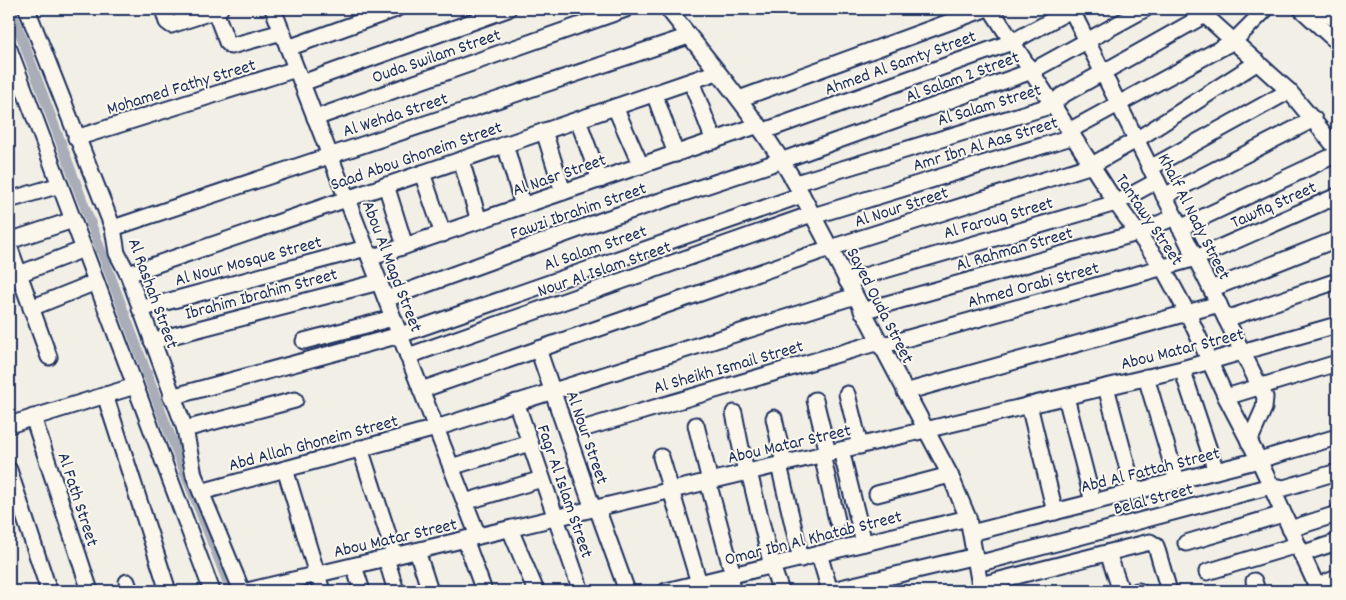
<svg xmlns="http://www.w3.org/2000/svg" width="1346" height="600" viewBox="0 0 1346 600" font-family="Dekko,sans-serif">
	<style>
		.lines { fill: none; stroke-linecap: round; stroke-linejoin: round }
		.canal { stroke: #a9adb7; stroke-width: 10 }
		.minor-casing { stroke: #1b2f5e; stroke-width: 19 }
		.minor { stroke: #fbf7ec; stroke-width: 15 }
		.labels { text-anchor: middle; stroke-width: 4; stroke-linejoin: round; paint-order: stroke }
		.street-label { font-size: 18px; fill: #1b2f5e; stroke: #fbf7ec }
	</style>
	<rect width="100%" height="100%" fill="#f2efe6"/>
	<filter id="ink" filterUnits="userSpaceOnUse"><feTurbulence type="fractalNoise" baseFrequency=".02" numOctaves="2"/><feDisplacementMap in="SourceGraphic" scale="10" xChannelSelector="R" yChannelSelector="G"/><feConvolveMatrix kernelMatrix="1 2 1 2 8 2 1 2 1" color-interpolation-filters="sRGB"/></filter>
	<g filter="url(#ink)">
		<g class="lines">
			<polyline class="canal" points="11,9 162,414 231,591"/>
			<defs>
				<g id="minor">
					<polyline points="27,9 113,228 117,253 128,274 185,429 194,475 242,591"/>
					<polyline points="163,9 167,22 171,25 220,9"/>
					<polyline points="273,9 478,536"/>
					<path d="M668,9c47,60 97,118 134,186l148,280 18,43 13,73"/>
					<polyline points="991,9 1116,203 1163,268 1188,314 1226,397 1259,460 1319,591"/>
					<polyline points="1071,9 1265,397 1264,408 1249,442"/>
					<polyline points="1301,9 1337,42"/>
					<polyline points="1319,9 1337,20"/>
					<polyline points="1199,10 1289,91 1337,149"/>
					<polyline points="215,11 227,42 231,46 282,32"/>
					<polyline points="288,48 396,9"/>
					<polyline points="9,49 212,591"/>
					<polyline points="691,81 714,141"/>
					<polyline points="302,83 508,9"/>
					<polyline points="654,93 676,154"/>
					<polyline points="739,99 985,9"/>
					<polyline points="615,107 641,166"/>
					<polyline points="315,118 626,9"/>
					<polyline points="578,120 600,180"/>
					<polyline points="544,131 563,192"/>
					<polyline points="764,131 1012,42 1073,9"/>
					<polyline points="76,138 296,69"/>
					<polyline points="505,144 523,206"/>
					<polyline points="461,160 479,221"/>
					<polyline points="1150,168 1289,91"/>
					<polyline points="422,173 443,234"/>
					<polyline points="796,183 1053,105 1061,96 1205,15"/>
					<polyline points="386,185 405,246"/>
					<polyline points="1164,196 1314,119"/>
					<polyline points="9,200 60,185"/>
					<polyline points="813,216 1068,138 1076,127 1234,41 1266,9"/>
					<polyline points="113,228 689,36"/>
					<polyline points="1180,228 1337,154"/>
					<polyline points="9,241 73,220"/>
					<polyline points="9,246 49,357"/>
					<polyline points="370,258 759,125"/>
					<polyline points="19,274 84,249"/>
					<polyline points="128,274 717,72"/>
					<polyline points="847,281 1116,203 1157,181"/>
					<polyline points="1211,289 1337,239"/>
					<polyline points="386,299 609,218 783,160 1032,71 1145,9"/>
					<polyline points="31,308 96,282"/>
					<polyline points="140,309 366,248"/>
					<polyline points="862,311 1137,233 1175,217"/>
					<polyline points="1226,319 1337,281"/>
					<polyline points="152,341 379,282"/>
					<polyline points="304,341 393,318"/>
					<polyline points="880,346 1196,258 1337,196"/>
					<polyline points="538,349 593,509"/>
					<polyline points="408,356 812,214"/>
					<polyline points="1182,369 1216,471"/>
					<polyline points="1146,377 1177,481"/>
					<polyline points="1106,387 1134,492"/>
					<polyline points="421,390 830,248 1092,165 1136,140 1258,62"/>
					<polyline points="905,392 1219,304"/>
					<polyline points="847,394 860,446"/>
					<polyline points="105,395 168,591"/>
					<polyline points="171,397 400,335 802,195"/>
					<polyline points="1066,397 1093,502"/>
					<polyline points="1226,397 1337,363"/>
					<polyline points="815,400 828,453"/>
					<polyline points="516,402 581,591"/>
					<polyline points="1029,405 1055,512"/>
					<polyline points="734,413 746,473"/>
					<polyline points="33,417 90,591"/>
					<polyline points="774,418 784,464"/>
					<polyline points="9,425 135,386"/>
					<polyline points="696,425 710,481"/>
					<polyline points="589,427 879,342"/>
					<polyline points="185,429 295,400"/>
					<polyline points="360,448 395,556"/>
					<polyline points="841,450 864,543"/>
					<polyline points="822,455 837,520"/>
					<polyline points="661,457 699,583"/>
					<polyline points="779,465 801,559"/>
					<polyline points="451,467 530,443"/>
					<polyline points="285,469 322,591"/>
					<polyline points="9,470 49,591"/>
					<polyline points="749,472 772,566 781,591"/>
					<polyline points="708,482 733,575"/>
					<polyline points="201,492 436,428 855,296"/>
					<polyline points="877,494 950,475"/>
					<polyline points="465,502 542,479"/>
					<polyline points="597,508 627,591"/>
					<polyline points="510,529 536,591"/>
					<polyline points="1290,529 1337,514"/>
					<polyline points="971,533 1259,460 1337,437"/>
					<polyline points="465,539 484,591"/>
					<polyline points="1186,543 1283,514"/>
					<polyline points="417,551 430,591"/>
					<polyline points="1108,553 1121,591"/>
					<polyline points="819,554 830,591"/>
					<polyline points="1301,554 1337,542"/>
					<polyline points="386,558 396,591"/>
					<polyline points="977,564 1271,486 1284,488 1337,472"/>
					<polyline points="354,566 362,591"/>
					<polyline points="1207,572 1297,545"/>
					<polyline points="728,576 733,591"/>
					<polyline points="1254,581 1257,591"/>
					<polyline points="127,582 130,591"/>
					<polyline points="980,585 1150,542 1156,546 1169,591"/>
					<polyline points="1317,586 1337,578"/>
					<polyline points="247,591 1182,369 1337,325"/>
					<polyline points="666,591 968,518"/>
					<polyline points="828,591 976,556"/>
					<polyline points="1137,591 1139,591"/>
				</g>
			</defs>
			<use href="#minor" class="minor-casing"/>
			<use href="#minor" class="minor"/>
		</g>
	</g>
	<g class="labels">
		<g class="street-label">
			<text transform="translate(436 55) rotate(-19)" y="6">Ouda Swilam Street</text>
			<text transform="translate(900 62) rotate(-20)" y="6">Ahmed Al Samty Street</text>
			<text transform="translate(962 76) rotate(-20)" y="6">Al Salam 2 Street</text>
			<text transform="translate(181 86) rotate(-17)" y="6">Mohamed Fathy Street</text>
			<text transform="translate(989 104) rotate(-17)" y="6">Al Salam Street</text>
			<text transform="translate(395 114) rotate(-18)" y="6">Al Wehda Street</text>
			<text transform="translate(985 143) rotate(-17)" y="6">Amr Ibn Al Aas Street</text>
			<text transform="translate(416 155) rotate(-19)" y="6">Saad Abou Ghoneim Street</text>
			<text transform="translate(559 174) rotate(-19)" y="6">Al Nasr Street</text>
			<text transform="translate(1273 204) rotate(-24)" y="6">Tawfiq Street</text>
			<text transform="translate(901 206) rotate(-18)" y="6">Al Nour Street</text>
			<text transform="translate(578 210) rotate(-19)" y="6">Fawzi Ibrahim Street</text>
			<text transform="translate(1195 216) rotate(63)" y="6">Khalf Al Nady Street</text>
			<text transform="translate(998 217) rotate(-16)" y="6">Al Farouq Street</text>
			<text transform="translate(1150 219) rotate(56)" y="6">Tantawy Street</text>
			<text transform="translate(595 247) rotate(-19)" y="6">Al Salam Street</text>
			<text transform="translate(1014 248) rotate(-16)" y="6">Al Rahman Street</text>
			<text transform="translate(248 260) rotate(-15)" y="6">Al Nour Mosque Street</text>
			<text transform="translate(393 266) rotate(69)" y="6">Abou Al Magd Street</text>
			<text transform="translate(604 268) rotate(-19)" y="6">Nour Al Islam Street</text>
			<text transform="translate(1033 284) rotate(-15)" y="6">Ahmed Orabi Street</text>
			<text transform="translate(154 293) rotate(70)" y="6">Al Rashah Street</text>
			<text transform="translate(261 293) rotate(-15)" y="6">Ibrahim Ibrahim Street</text>
			<text transform="translate(881 305) rotate(63)" y="6">Sayed Ouda Street</text>
			<text transform="translate(1182 348) rotate(-14)" y="6">Abou Matar Street</text>
			<text transform="translate(728 366) rotate(-16)" y="6">Al Sheikh Ismail Street</text>
			<text transform="translate(588 437) rotate(71)" y="6">Al Nour Street</text>
			<text transform="translate(313 442) rotate(-15)" y="6">Abd Allah Ghoneim Street</text>
			<text transform="translate(789 443) rotate(-13)" y="6">Abou Matar Street</text>
			<text transform="translate(1150 469) rotate(-14)" y="6">Abd Al Fattah Street</text>
			<text transform="translate(566 491) rotate(71)" y="6">Fagr Al Islam Street</text>
			<text transform="translate(1153 498) rotate(-15)" y="6">Belal Street</text>
			<text transform="translate(79 499) rotate(72)" y="6">Al Fath Street</text>
			<text transform="translate(395 537) rotate(-13)" y="6">Abou Matar Street</text>
			<text transform="translate(813 537) rotate(-14)" y="6">Omar Ibn Al Khatab Street</text>
		</g>
	</g>
	<rect width="1346" height="600" fill="none" stroke="#fbf7ec" stroke-width="30"/>
	<rect x="15" y="15" width="1316" height="570" fill="none" stroke="#1b2f5e" stroke-width="2" filter="url(#ink)"/>
</svg>
